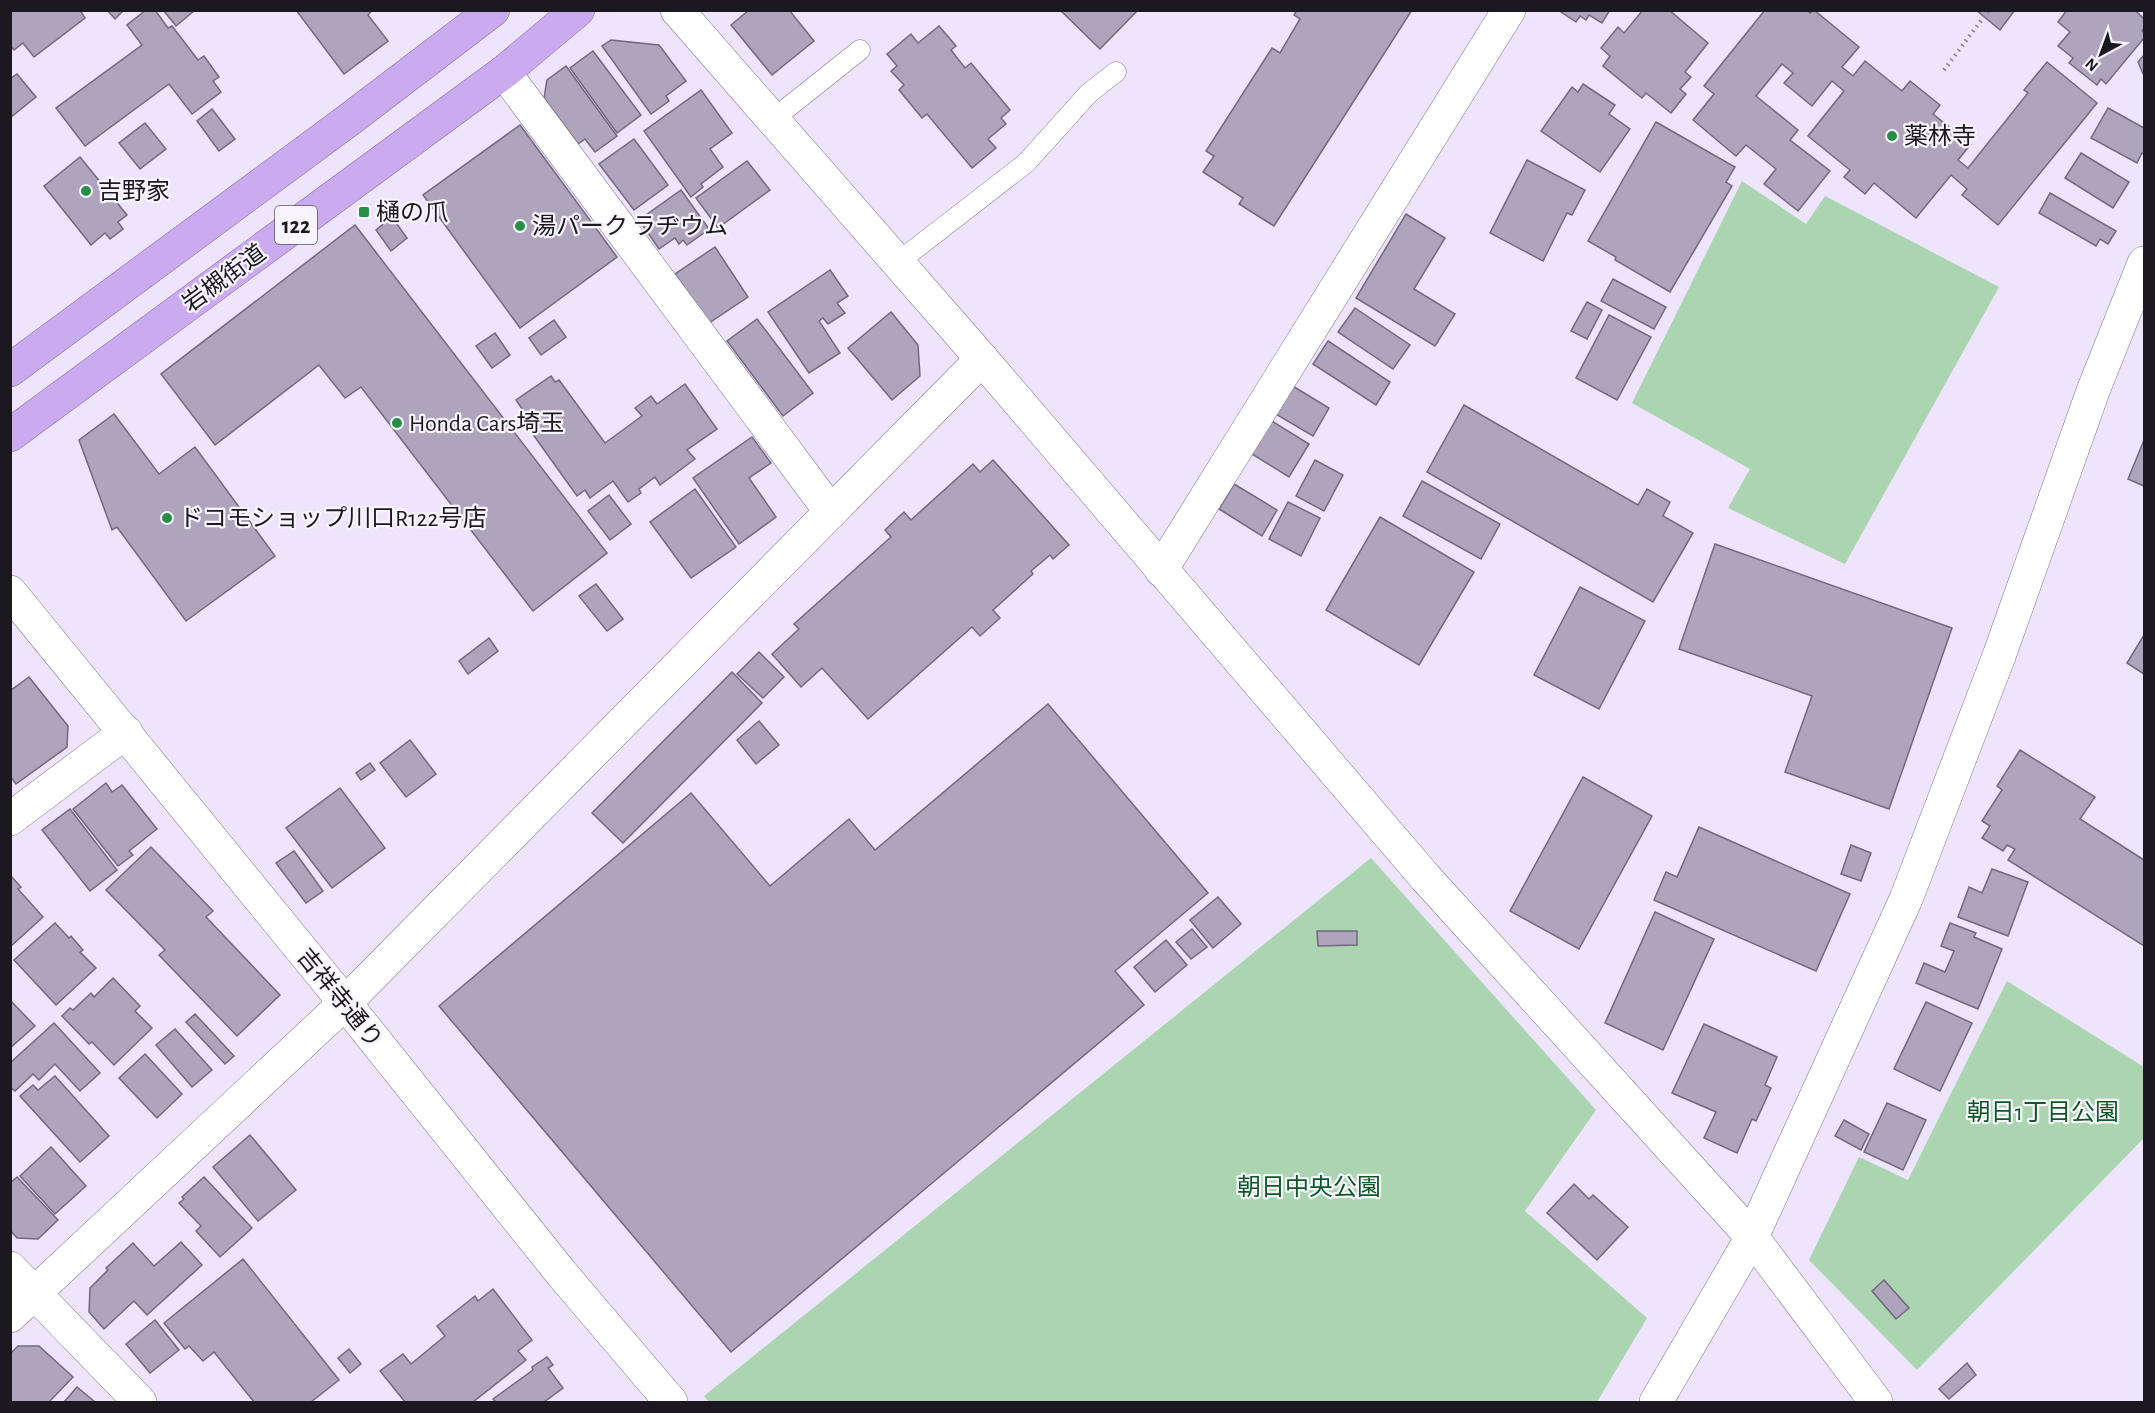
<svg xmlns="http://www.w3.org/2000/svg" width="2155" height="1413" viewBox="0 0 2155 1413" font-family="'Alegreya Sans','Noto Sans JP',sans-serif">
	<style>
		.green { fill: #abd4b1 }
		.building { fill: #aea4bc; stroke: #72697e; stroke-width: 1.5 }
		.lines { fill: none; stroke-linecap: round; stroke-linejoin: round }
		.service-casing { stroke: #7f768c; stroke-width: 21 }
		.minor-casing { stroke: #7f768c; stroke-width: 34 }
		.tertiary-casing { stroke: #7f768c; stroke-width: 34 }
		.trunk-casing { stroke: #846aa4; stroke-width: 34 }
		.path { stroke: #847d8d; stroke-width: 4; stroke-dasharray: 1.5 4.5; stroke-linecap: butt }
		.service { stroke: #fff; stroke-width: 20 }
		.minor { stroke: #fff; stroke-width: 33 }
		.tertiary { stroke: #fff; stroke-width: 33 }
		.trunk { stroke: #caabef; stroke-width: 33 }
		.poi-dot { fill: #278f45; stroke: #f8f4fe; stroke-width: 2 }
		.labels { text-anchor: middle; stroke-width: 4.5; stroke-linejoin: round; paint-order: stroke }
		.shield { fill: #f8f4fe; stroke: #5d5a63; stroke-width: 1.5 }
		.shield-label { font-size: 22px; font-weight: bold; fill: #1b1820 }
		.poi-label { font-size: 24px; fill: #1b1820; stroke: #f8f4fe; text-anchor: start }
		.street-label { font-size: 24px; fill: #1b1820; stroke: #f8f4fe }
		.park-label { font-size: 24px; fill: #0c5926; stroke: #f8f4fe }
	</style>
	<rect width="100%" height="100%" fill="#eee4fc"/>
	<g class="green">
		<polygon points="1742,181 1806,224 1825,196 1999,287 1845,564 1728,508 1750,469 1632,403"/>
		<polygon points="1371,858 1596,1110 1525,1211 1647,1318 1597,1402 709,1402 704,1396"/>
		<polygon points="2007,981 2144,1067 2144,1138 1917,1370 1809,1260 1859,1157 1908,1180"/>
	</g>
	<g class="building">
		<polygon points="10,10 80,10 85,18 34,57 23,43 14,50 10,45"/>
		<polygon points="107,10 124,10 115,19"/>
		<polygon points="146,10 155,10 168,28 172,26 198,60 204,56 219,77 213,81 221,92 192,114 169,84 85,146 56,108 142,45 127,25"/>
		<polygon points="163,10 195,10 176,26"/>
		<polygon points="296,10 372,10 368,15 388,41 344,74"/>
		<polygon points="749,10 789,10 814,41 772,75 731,25"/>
		<polygon points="1060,10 1138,10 1100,49"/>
		<polygon points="1297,10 1412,10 1274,226 1239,204 1243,198 1203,172 1214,156 1206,151 1272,48 1280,53 1300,19 1294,15"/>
		<polygon points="1558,10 1610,10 1602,23 1589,15 1586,20 1580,16 1576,22"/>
		<polygon points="1643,10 1669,10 1708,43 1685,72 1691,77 1680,89 1686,94 1671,113 1646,93 1642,98 1603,66 1610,56 1601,48 1618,27 1624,33"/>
		<polygon points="1765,10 1807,10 1810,13 1814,10 1859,47 1842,67 1853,76 1865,61 1902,91 1910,81 1940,105 1933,114 1971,144 1958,160 1968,168 2028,93 2024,90 2047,62 2097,103 1998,225 1962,195 1967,189 1951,175 1916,218 1874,183 1865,194 1844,177 1850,170 1808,136 1844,91 1832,81 1812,106 1784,83 1793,73 1782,64 1756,96 1798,130 1790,140 1830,171 1798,211 1764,184 1776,169 1746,145 1736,156 1693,120 1714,94 1704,86"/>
		<polygon points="1976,10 2015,10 2000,30"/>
		<polygon points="2067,10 2135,10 2144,19 2144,28 2142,31 2144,33 2144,38 2106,84 2101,79 2097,85 2069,63 2073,58 2058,46 2070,32 2058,22"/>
		<polygon points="939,26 956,46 951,50 965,68 971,63 1010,110 1001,118 1006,124 988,139 996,148 972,168 927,114 922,118 899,90 904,85 891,71 897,66 887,54 911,34 918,43"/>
		<polygon points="611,40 659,45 686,81 666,96 669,101 651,114 602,46"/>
		<polygon points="593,51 641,115 617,133 570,68"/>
		<polygon points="2144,55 2144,76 2138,62"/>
		<polygon points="566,66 617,136 595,152 585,139 578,144 544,98 547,80"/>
		<polygon points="17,74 36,97 10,118 10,79"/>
		<polygon points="1583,84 1615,105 1609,114 1630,129 1600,172 1541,131 1572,87 1578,92"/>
		<polygon points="701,90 732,133 710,149 723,167 701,184 703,187 691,197 644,131"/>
		<polygon points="2108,108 2144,128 2144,154 2142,153 2137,163 2091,138"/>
		<polygon points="212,109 235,139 219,151 197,121"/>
		<polygon points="1656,122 1735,167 1726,182 1732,186 1670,292 1615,260 1616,257 1588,241"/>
		<polygon points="145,123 166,149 140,169 119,143"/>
		<polygon points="520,125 617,257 520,328 423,195"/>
		<polygon points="634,139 668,185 634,210 599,164"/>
		<polygon points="2081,153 2129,182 2113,208 2065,178"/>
		<polygon points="80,157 127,215 118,222 123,229 110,239 105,233 91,245 44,186"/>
		<polygon points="1527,160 1585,190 1572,215 1567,213 1543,261 1490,233"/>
		<polygon points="747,161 770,190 718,228 696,198"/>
		<polygon points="681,190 709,229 687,245 683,240 679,244 675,238 659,249 639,220"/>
		<polygon points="2050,193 2116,231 2108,244 2100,239 2096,246 2039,213"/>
		<polygon points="1406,214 1445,238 1414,289 1455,314 1435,346 1356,298"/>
		<polygon points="392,217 407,238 391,251 376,230"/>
		<polygon points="355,225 607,553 533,611 361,387 345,398 319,365 215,445 161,374"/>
		<polygon points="715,247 748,297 709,323 675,274"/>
		<polygon points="830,270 848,296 837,303 845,313 828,324 823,318 819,321 840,353 809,373 768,312"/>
		<polygon points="1613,279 1666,307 1654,329 1601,301"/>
		<polygon points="1587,302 1602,310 1587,339 1571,331"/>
		<polygon points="1355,308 1410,345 1393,369 1338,332"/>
		<polygon points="891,312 918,345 920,376 892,400 848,348"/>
		<polygon points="1609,315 1651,337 1617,400 1576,378"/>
		<polygon points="757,319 813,393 783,416 727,341"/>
		<polygon points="554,320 566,337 541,355 529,338"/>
		<polygon points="495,333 510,355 492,368 476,346"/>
		<polygon points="1328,341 1390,382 1376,405 1313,364"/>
		<polygon points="551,376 555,382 559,380 605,443 642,416 635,408 651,396 657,404 685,384 717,429 687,450 695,459 660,485 655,477 639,489 641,493 628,502 613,481 590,498 585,490 577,496 527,426 531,422 516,400"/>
		<polygon points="1291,385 1329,408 1313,436 1274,413"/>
		<polygon points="1464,405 1638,505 1647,489 1670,502 1663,516 1693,533 1653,602 1427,472"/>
		<polygon points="114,414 159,474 195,447 275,556 186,621 117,527 112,530 79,440"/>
		<polygon points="1267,418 1309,444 1289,477 1247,451"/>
		<polygon points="752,437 771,463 749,478 776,517 739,544 693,478"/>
		<polygon points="2144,440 2144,486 2128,479"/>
		<polygon points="993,460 1069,545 1053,559 1050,555 1031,571 1033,574 993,610 1000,618 980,636 972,627 868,719 822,668 801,687 772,654 799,629 794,624 891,537 885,530 904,512 911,520 973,464 980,472"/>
		<polygon points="1315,460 1343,475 1324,511 1296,496"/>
		<polygon points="1422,481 1500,524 1481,559 1403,516"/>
		<polygon points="1234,484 1277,510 1262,536 1219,509"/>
		<polygon points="695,489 736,547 691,578 650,522"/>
		<polygon points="609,495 631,524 610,540 588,511"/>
		<polygon points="1288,502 1320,518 1301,556 1269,539"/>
		<polygon points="1380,517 1474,572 1419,665 1326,610"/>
		<polygon points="1715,544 1952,628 1889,809 1785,772 1812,696 1679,649"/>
		<polygon points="596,584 623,619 607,631 579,596"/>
		<polygon points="1580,587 1645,621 1599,709 1534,675"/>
		<polygon points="2144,635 2144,674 2127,663"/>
		<polygon points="489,638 498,651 468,674 459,661"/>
		<polygon points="759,652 784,677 763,698 737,674"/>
		<polygon points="732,672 762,703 623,843 592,813"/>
		<polygon points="29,677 68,726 67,747 16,784 10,776 10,691"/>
		<polygon points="1048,704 1208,893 1115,971 1144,1005 731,1352 439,1006 691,793 770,886 849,819 875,850"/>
		<polygon points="759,721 779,745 756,764 737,740"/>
		<polygon points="410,740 436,774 406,797 380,763"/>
		<polygon points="2020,750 2095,797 2080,819 2144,860 2144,946 2008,860 2015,849 2007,845 2003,851 1982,838 1990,826 1982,821 2002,790 1997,786"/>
		<polygon points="370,763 375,770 361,780 356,773"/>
		<polygon points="1583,777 1652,816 1579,949 1510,911"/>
		<polygon points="106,783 112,792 122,785 157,829 129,851 133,855 118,866 73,809"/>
		<polygon points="340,788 385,848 332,888 286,828"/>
		<polygon points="70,809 117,870 90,891 42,830"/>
		<polygon points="1699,827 1850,894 1816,971 1654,900 1666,872 1677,877"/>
		<polygon points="1851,845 1871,853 1861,881 1841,874"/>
		<polygon points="151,847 213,911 206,917 280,995 237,1036 159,955 165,950 106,890"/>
		<polygon points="294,851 323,891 306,903 276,863"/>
		<polygon points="1992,869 2028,882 2008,936 1958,917 1969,887 1982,893"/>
		<polygon points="10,875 21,887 18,889 43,917 10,947"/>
		<polygon points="1218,897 1241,924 1213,948 1190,920"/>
		<polygon points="1655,912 1714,939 1663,1050 1605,1023"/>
		<polygon points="55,923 69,938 71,936 83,950 80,952 96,968 56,1005 14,960"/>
		<polygon points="1950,923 1976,933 1974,937 2002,949 1978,1009 1916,983 1924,963 1945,972 1954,951 1941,946"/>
		<polygon points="1192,929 1207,947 1191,959 1176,942"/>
		<polygon points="1317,931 1357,931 1357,945 1318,946"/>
		<polygon points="1166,940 1187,965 1155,992 1134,967"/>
		<polygon points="113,978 140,1006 135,1011 152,1028 114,1065 92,1042 89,1044 62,1016 70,1008 73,1010 91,993 94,997"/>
		<polygon points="10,1000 35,1026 10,1048"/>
		<polygon points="1926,1002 1972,1023 1940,1091 1894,1069"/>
		<polygon points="195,1014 234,1056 225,1064 186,1022"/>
		<polygon points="54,1023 100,1073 80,1091 55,1064 39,1080 33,1074 15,1091 10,1087 10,1063"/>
		<polygon points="1704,1024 1777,1057 1765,1085 1771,1088 1756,1121 1752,1119 1737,1153 1704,1138 1716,1112 1672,1093"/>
		<polygon points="175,1029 212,1070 192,1087 156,1045"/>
		<polygon points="145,1054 182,1094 157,1118 119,1078"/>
		<polygon points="55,1076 109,1136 80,1162 20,1096 33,1085 38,1090"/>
		<polygon points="1887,1103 1926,1120 1903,1170 1864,1152"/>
		<polygon points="1844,1120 1869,1134 1861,1150 1835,1136"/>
		<polygon points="250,1135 296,1190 258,1221 213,1167"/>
		<polygon points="51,1147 86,1186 55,1214 20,1176"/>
		<polygon points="17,1177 58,1220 38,1239 17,1238 10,1230 10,1183"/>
		<polygon points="204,1177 252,1228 220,1257 196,1231 201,1226 179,1203 184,1199 182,1197"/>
		<polygon points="1574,1184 1589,1199 1593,1195 1628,1227 1597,1260 1547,1213"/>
		<polygon points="181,1242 202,1265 147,1315 134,1301 104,1329 89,1312 90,1288 108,1270 106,1268 133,1243 154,1266"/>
		<polygon points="243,1259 339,1380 311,1402 254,1402 214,1352 203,1361 189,1346 185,1349 164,1323"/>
		<polygon points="1884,1280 1909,1308 1896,1319 1872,1291"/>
		<polygon points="493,1289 532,1340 518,1351 526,1360 473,1402 405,1402 380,1371 403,1354 411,1364 445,1336 437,1326 475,1296 478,1301"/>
		<polygon points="155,1320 179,1350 150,1373 126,1344"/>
		<polygon points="18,1346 39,1346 73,1377 49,1402 10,1402 10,1354"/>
		<polygon points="349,1349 361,1364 350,1373 338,1358"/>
		<polygon points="547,1357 553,1365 548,1368 563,1388 544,1402 496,1402 493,1399 533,1370 532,1367"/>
		<polygon points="1967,1363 1976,1375 1949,1399 1939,1389"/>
		<polygon points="77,1387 95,1402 64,1402"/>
	</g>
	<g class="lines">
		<defs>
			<g id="service">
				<polyline points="772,120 860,50"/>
				<polyline points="897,263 1026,163 1089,93 1116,72"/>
			</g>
			<g id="minor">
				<polyline points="504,72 831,512"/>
				<polyline points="1161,570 1509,10"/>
				<polyline points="10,819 126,732"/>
				<polyline points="1752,1237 1906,899 1999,656 2093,391 2144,263"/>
				<polyline points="10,1268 140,1402"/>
			</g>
			<g id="tertiary">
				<polyline points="677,10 982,359 1425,877 1752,1237 1876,1402"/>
				<polyline points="10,592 345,1003 562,1274 671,1402"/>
				<polyline points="10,1316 345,1003 982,359"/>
				<polyline points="1656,1402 1752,1237"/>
			</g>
			<g id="trunk">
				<polyline points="10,370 350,119 493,10"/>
				<polyline points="10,435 504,72 578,10"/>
			</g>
		</defs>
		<use href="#service" class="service-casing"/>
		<use href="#minor" class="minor-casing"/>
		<use href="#tertiary" class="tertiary-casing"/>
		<use href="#trunk" class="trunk-casing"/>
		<polyline class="path" points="1944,70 1989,10"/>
		<use href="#service" class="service"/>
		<use href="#minor" class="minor"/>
		<use href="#tertiary" class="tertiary"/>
		<use href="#trunk" class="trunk"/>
	</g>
	<g class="poi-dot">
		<circle cx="1892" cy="136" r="6"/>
		<circle cx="86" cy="191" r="6"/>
		<rect x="358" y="206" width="12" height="12" rx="3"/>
		<circle cx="520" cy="226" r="6"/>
		<circle cx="397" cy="423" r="6"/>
		<circle cx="167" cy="518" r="6"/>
	</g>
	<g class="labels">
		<rect class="shield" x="275" y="206" width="42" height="38" rx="4.5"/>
		<g class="shield-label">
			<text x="296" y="233">122</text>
		</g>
		<g class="poi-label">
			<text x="1904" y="144">薬林寺</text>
			<text x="98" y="199">吉野家</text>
			<text x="376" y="220">樋の爪</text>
			<text x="532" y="234">湯パーク ラヂウム</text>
			<text x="409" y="431">Honda Cars埼玉</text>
			<text x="179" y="526">ドコモショップ川口R122号店</text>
		</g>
		<g class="street-label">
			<text transform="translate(224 278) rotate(-36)" y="8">岩槻街道</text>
			<text transform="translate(340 998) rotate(51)" y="8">吉祥寺通り</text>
		</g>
		<g class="park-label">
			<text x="2043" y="1120">朝日1丁目公園</text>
			<text x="1309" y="1195">朝日中央公園</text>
		</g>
	</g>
	<rect width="2155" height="1413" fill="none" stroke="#1b1820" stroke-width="24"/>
	<g transform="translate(2101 54) rotate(221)" stroke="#f8f4fe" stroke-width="4.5" paint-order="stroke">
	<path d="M0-4.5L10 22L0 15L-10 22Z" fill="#1b1820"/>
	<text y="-9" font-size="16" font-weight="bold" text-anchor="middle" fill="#1b1820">N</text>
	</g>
</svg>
